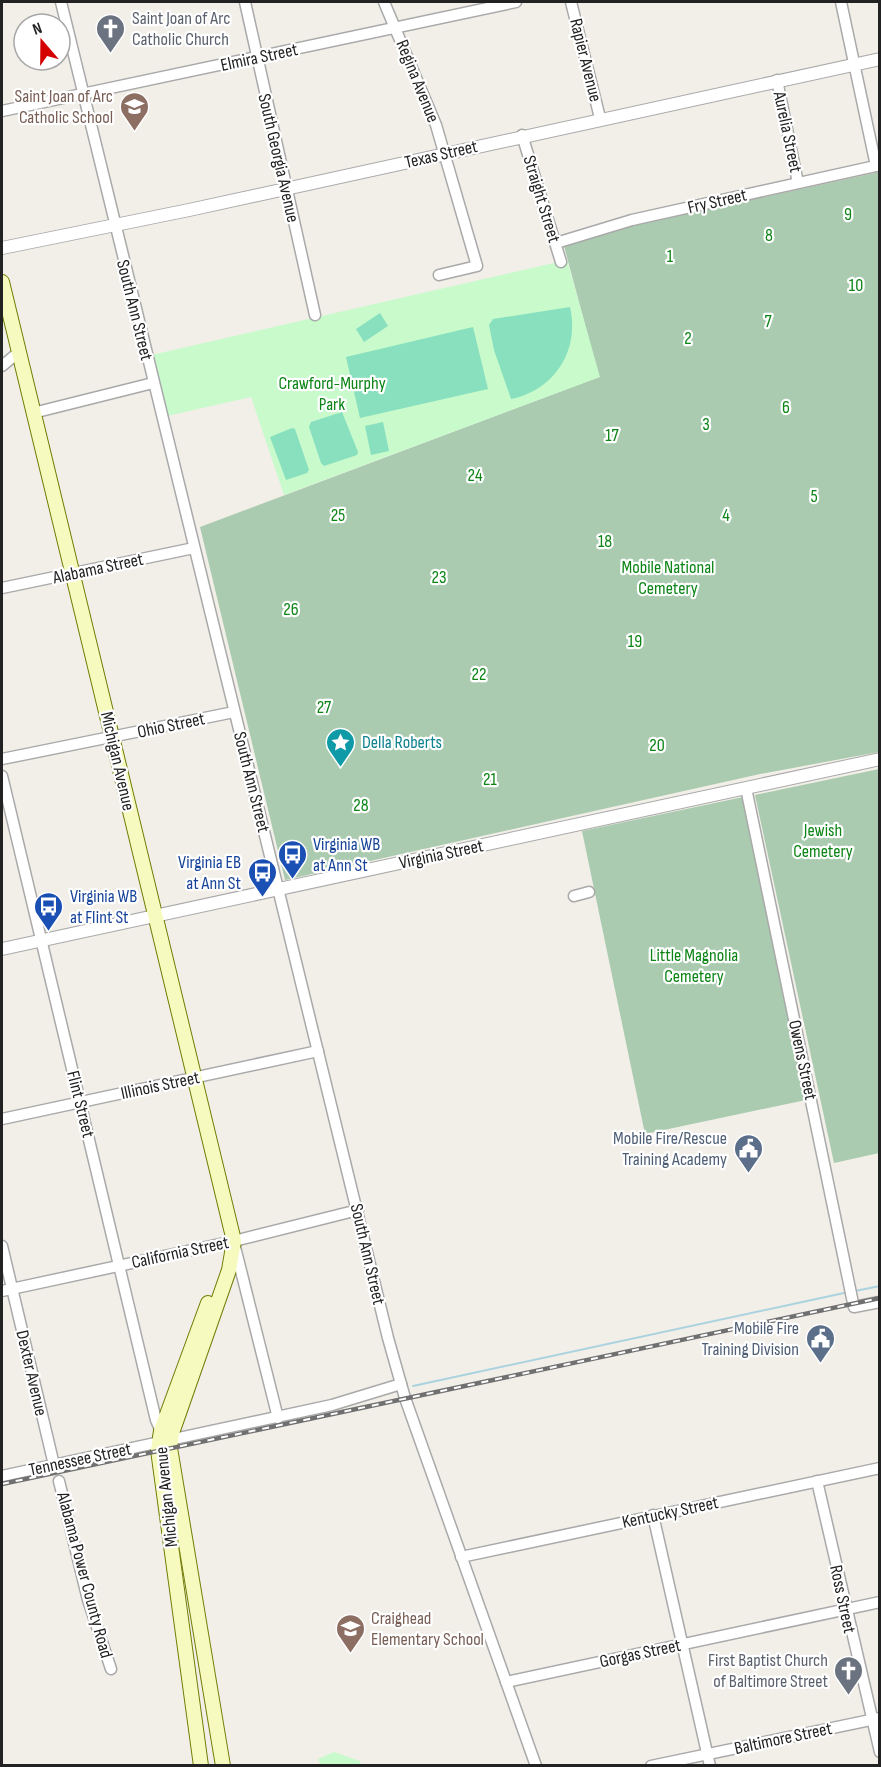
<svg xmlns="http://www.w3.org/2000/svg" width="881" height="1767" viewBox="0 0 881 1767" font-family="'Sofia Sans Condensed',sans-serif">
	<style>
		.cemetery { fill: #aacbaf }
		.park { fill: #c8facc }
		.pitch { fill: #88e0be }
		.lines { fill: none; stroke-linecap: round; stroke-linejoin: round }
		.stream { stroke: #aad3df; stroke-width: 2 }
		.minor-casing { stroke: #a9a9a9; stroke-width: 13 }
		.tertiary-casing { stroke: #a9a9a9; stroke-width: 14 }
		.secondary-casing { stroke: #707d05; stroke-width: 16 }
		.minor { stroke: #fff; stroke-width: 10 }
		.tertiary { stroke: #fff; stroke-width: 12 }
		.secondary { stroke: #f7fabf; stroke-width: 14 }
		.rail-casing { stroke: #707070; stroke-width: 4.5 }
		.rail { stroke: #fff; stroke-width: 2; stroke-dasharray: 7; stroke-linecap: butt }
		.labels { text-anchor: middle; stroke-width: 4.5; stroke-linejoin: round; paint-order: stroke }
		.worship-label { font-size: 18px; fill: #5b616d; stroke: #fff; text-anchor: start }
		.street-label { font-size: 18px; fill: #222; stroke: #fff }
		.education-label { font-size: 18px; fill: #785e54; stroke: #fff; text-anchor: end }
		.park-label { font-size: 18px; fill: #0c8416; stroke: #fff }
		.culture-label { font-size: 18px; fill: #0d838f; stroke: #fff; text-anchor: start }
		.transit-label { font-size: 18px; fill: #164399; stroke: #fff; text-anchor: start }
		.service-label { font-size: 18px; fill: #4e5e75; stroke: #fff; text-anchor: end }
	</style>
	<rect width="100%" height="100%" fill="#f2efe9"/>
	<g class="cemetery">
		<polygon points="879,172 879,752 760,774 285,880 200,527 599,377 564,246 627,227"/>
		<polygon points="879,769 879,1153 834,1163 755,795"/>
		<polygon points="743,797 806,1100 645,1134 582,831"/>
	</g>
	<g class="park">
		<polygon points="567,260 600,377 284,495 251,397 167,416 147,356"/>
		<polygon points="334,1752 360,1761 361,1765 321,1765 318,1759"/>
	</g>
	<g class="pitch">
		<path d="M570,307c10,44 -16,83 -59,92l-17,-49 -5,-25 4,-6z"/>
		<polygon points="380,313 388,326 364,342 356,329"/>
		<polygon points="473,327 488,389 360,418 346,357"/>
		<polygon points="342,412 358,452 357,455 324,466 321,463 309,427 311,422"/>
		<polygon points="383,422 389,451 371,455 365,426"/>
		<polygon points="292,428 295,429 309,470 307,473 286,480 270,437"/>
	</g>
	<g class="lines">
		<g class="stream">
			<polyline points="855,1291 880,1286"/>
			<polyline points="413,1386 844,1293"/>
		</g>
		<defs>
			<g id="minor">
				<polyline points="61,2 388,1338 405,1398 536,1766"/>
				<polyline points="245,2 315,315"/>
				<polyline points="384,2 436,125 477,266 439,275"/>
				<polyline points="571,2 600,118"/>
				<polyline points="841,2 876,166"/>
				<polyline points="777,80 798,183"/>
				<polyline points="2,111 516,2"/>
				<polyline points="522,135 561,262"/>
				<polyline points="556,243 632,220 880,165"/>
				<polyline points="2,366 19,352"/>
				<polyline points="33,413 153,383"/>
				<polyline points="2,588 194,548"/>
				<polyline points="2,759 234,712"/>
				<polyline points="2,776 156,1420 161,1431"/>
				<polyline points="746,788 853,1303 854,1307 880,1302"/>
				<polyline points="574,896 589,892"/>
				<polyline points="2,1119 318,1051"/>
				<polyline points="234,1243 278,1418"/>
				<polyline points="2,1246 54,1465"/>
				<polyline points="2,1291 234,1241 358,1210"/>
				<polyline points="2,1476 332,1405 401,1384"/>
				<polyline points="59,1481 88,1600 111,1669"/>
				<polyline points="817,1481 880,1752"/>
				<polyline points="653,1515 710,1766"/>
				<polyline points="461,1557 880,1468"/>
				<polyline points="506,1682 880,1602"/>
				<polyline points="651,1766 880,1718"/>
			</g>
			<g id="tertiary">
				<polyline points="2,248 189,210 880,59"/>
				<polyline points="2,949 880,759"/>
			</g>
			<g id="secondary">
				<polyline points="2,282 234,1241 229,1270 172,1433 170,1448 223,1766"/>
				<polyline points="201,1766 158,1450 161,1431 208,1303"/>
			</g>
		</defs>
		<use href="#minor" class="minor-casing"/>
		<use href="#tertiary" class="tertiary-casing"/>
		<use href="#secondary" class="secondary-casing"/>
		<use href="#minor" class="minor"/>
		<use href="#tertiary" class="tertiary"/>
		<use href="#secondary" class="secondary"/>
		<defs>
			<polyline id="rail" points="2,1484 880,1298"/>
		</defs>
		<use href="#rail" class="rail-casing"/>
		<use href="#rail" class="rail"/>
	</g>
	<defs>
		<symbol id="church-pin" viewBox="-11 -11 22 30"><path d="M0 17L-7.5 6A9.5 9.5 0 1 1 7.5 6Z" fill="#6b7280" stroke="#fff"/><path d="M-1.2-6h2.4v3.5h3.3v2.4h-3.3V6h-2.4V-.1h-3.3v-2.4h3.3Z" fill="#fff"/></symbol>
		<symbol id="school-pin" viewBox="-11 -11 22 30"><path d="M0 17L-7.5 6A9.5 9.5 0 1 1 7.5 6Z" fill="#8d6e63" stroke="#fff"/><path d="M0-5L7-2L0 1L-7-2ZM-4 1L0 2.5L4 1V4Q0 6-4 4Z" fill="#fff"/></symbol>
		<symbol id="sight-pin" viewBox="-11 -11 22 30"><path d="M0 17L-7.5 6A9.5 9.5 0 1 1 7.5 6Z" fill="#0f9aa8" stroke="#fff"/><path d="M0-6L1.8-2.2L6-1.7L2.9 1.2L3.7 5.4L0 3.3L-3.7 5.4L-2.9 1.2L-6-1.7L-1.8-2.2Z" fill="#fff"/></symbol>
		<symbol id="bus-pin" viewBox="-11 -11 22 30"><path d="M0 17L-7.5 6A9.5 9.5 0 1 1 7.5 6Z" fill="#1a4fb4" stroke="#fff"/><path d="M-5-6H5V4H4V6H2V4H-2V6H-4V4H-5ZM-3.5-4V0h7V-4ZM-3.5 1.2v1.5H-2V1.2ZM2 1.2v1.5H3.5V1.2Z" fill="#fff"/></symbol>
		<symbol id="civic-pin" viewBox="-11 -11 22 30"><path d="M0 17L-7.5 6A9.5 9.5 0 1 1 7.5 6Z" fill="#5c6f8a" stroke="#fff"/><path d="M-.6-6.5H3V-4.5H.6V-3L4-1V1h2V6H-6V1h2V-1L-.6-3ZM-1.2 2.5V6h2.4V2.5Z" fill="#fff"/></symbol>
	</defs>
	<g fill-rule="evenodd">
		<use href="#church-pin" x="94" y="12" width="33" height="45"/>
		<use href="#school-pin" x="118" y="90" width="33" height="45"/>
		<use href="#sight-pin" x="324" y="726" width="33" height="45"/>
		<use href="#bus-pin" x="276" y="838" width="33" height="45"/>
		<use href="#bus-pin" x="246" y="856" width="33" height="45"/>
		<use href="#bus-pin" x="32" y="890" width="33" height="45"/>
		<use href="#civic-pin" x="732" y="1132" width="33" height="45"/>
		<use href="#civic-pin" x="804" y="1322" width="33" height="45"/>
		<use href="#school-pin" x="334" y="1612" width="33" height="45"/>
		<use href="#church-pin" x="832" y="1654" width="33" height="45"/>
	</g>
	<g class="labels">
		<g class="worship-label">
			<text x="132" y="24">Saint Joan of Arc<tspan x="132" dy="21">Catholic Church</tspan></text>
			<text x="828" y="1666" text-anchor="end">First Baptist Church<tspan x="828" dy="21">of Baltimore Street</tspan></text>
		</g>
		<g class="street-label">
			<text transform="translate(259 57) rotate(-12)" y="6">Elmira Street</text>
			<text transform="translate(586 60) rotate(76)" y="6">Rapier Avenue</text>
			<text transform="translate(418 81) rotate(68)" y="6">Regina Avenue</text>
			<text transform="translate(788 132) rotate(78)" y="6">Aurelia Street</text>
			<text transform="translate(441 154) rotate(-13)" y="6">Texas Street</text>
			<text transform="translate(279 158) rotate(77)" y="6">South Georgia Avenue</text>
			<text transform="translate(542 199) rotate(73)" y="6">Straight Street</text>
			<text transform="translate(717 201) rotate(-13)" y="6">Fry Street</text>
			<text transform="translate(135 310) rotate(76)" y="6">South Ann Street</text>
			<text transform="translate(98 568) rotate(-12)" y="6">Alabama Street</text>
			<text transform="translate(171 725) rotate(-12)" y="6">Ohio Street</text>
			<text transform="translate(118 761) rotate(77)" y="6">Michigan Avenue</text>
			<text transform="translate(252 782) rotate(76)" y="6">South Ann Street</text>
			<text transform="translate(441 854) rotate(-12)" y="6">Virginia Street</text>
			<text transform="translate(803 1060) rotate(78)" y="6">Owens Street</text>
			<text transform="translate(160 1085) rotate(-12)" y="6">Illinois Street</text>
			<text transform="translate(81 1104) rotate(76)" y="6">Flint Street</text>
			<text transform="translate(180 1252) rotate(-12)" y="6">California Street</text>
			<text transform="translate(368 1254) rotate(77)" y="6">South Ann Street</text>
			<text transform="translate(32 1373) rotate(77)" y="6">Dexter Avenue</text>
			<text transform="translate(80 1459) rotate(-12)" y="6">Tennessee Street</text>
			<text transform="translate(166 1497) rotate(-96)" y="6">Michigan Avenue</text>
			<text transform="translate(670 1512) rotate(-12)" y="6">Kentucky Street</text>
			<text transform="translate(85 1575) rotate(75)" y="6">Alabama Power County Road</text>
			<text transform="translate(843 1599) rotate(78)" y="6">Ross Street</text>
			<text transform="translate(640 1653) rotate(-12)" y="6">Gorgas Street</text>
			<text transform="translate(783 1738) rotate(-12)" y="6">Baltimore Street</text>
		</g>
		<g class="education-label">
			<text x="113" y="102">Saint Joan of Arc<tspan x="113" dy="21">Catholic School</tspan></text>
			<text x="371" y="1624" text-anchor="start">Craighead<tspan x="371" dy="21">Elementary School</tspan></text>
		</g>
		<g class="park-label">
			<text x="848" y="220">9</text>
			<text x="769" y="241">8</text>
			<text x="670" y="262">1</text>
			<text x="856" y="291">10</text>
			<text x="768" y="327">7</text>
			<text x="688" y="344">2</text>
			<text x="332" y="389">Crawford-Murphy<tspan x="332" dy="21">Park</tspan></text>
			<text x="786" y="413">6</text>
			<text x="706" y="430">3</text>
			<text x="612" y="441">17</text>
			<text x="475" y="481">24</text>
			<text x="814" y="502">5</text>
			<text x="338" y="521">25</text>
			<text x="726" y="521">4</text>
			<text x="605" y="547">18</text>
			<text x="668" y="573">Mobile National<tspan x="668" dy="21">Cemetery</tspan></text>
			<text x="439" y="583">23</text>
			<text x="291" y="615">26</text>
			<text x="635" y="647">19</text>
			<text x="479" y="680">22</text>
			<text x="324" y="713">27</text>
			<text x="657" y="751">20</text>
			<text x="490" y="785">21</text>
			<text x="361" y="811">28</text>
			<text x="823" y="836">Jewish<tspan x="823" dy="21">Cemetery</tspan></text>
			<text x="694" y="961">Little Magnolia<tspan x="694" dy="21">Cemetery</tspan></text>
		</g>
		<g class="culture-label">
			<text x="362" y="748">Della Roberts</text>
		</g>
		<g class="transit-label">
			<text x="313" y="850">Virginia WB<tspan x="313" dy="21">at Ann St</tspan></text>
			<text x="241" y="868" text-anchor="end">Virginia EB<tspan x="241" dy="21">at Ann St</tspan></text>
			<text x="70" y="902">Virginia WB<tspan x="70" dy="21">at Flint St</tspan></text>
		</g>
		<g class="service-label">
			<text x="727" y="1144">Mobile Fire/Rescue<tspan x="727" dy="21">Training Academy</tspan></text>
			<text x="799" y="1334">Mobile Fire<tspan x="799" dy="21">Training Division</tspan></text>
		</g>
	</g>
	<rect width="881" height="1767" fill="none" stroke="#222222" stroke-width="6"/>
	<g transform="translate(42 42) rotate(340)"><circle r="28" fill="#ffffff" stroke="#a7a7a7" stroke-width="1.5"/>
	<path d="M0-4.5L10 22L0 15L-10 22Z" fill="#d40000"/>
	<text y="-9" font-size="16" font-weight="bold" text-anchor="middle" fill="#222222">N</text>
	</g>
</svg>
